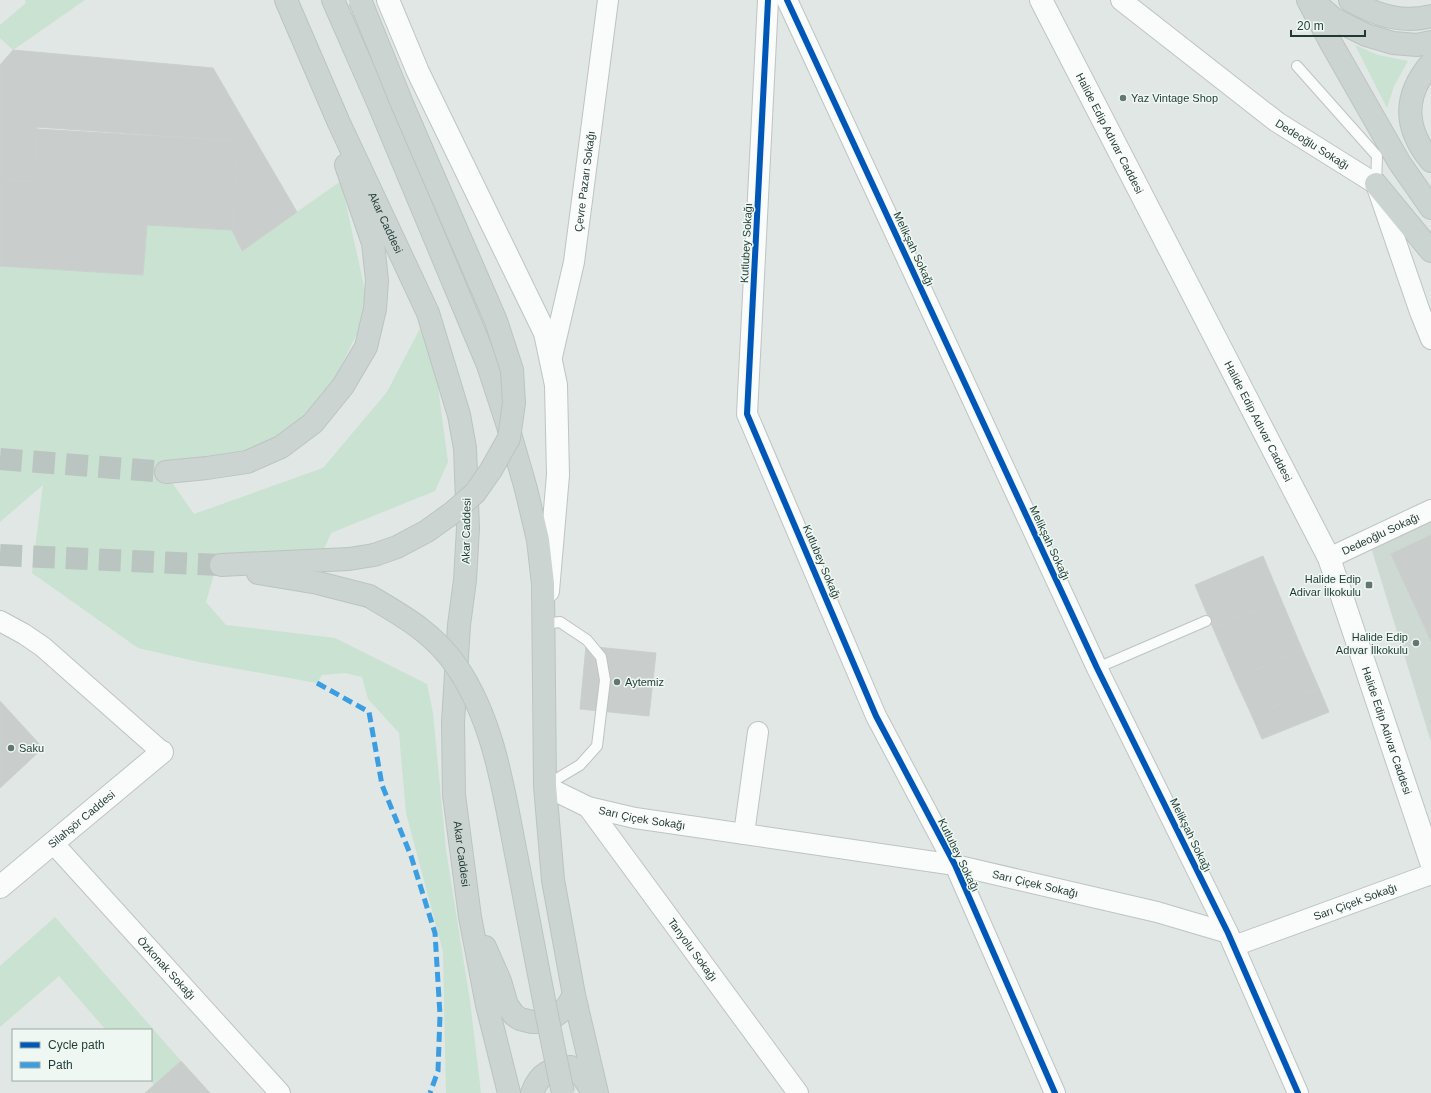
<svg xmlns="http://www.w3.org/2000/svg" width="1431" height="1093" viewBox="0 0 1431 1093" font-family="Arial,sans-serif">
	<style>
		.built { fill: #ced9d4 }
		.green { fill: #c9e2d1 }
		.building { fill: #c9cecc; stroke: #cad0cd }
		.lines { fill: none; stroke-linecap: round; stroke-linejoin: round }
		.primary-tunnel { stroke: #bac4c1; stroke-width: 22; stroke-dasharray: 22 11; stroke-linecap: butt }
		.lane-casing { stroke: #bec4c1; stroke-width: 12 }
		.street-casing { stroke: #bec4c1; stroke-width: 22 }
		.secondary-casing { stroke: #bdc5c2; stroke-width: 24 }
		.primary-casing { stroke: #bbc4c1; stroke-width: 24 }
		.lane { stroke: #fafbfb; stroke-width: 10 }
		.street { stroke: #fafbfb; stroke-width: 20 }
		.secondary { stroke: #fafbfb; stroke-width: 22 }
		.primary { stroke: #ccd4d2; stroke-width: 22 }
		.primary-bridge-casing { stroke: #bbc4c1; stroke-width: 24; stroke-linecap: butt }
		.primary-bridge { stroke: #ccd4d2; stroke-width: 22 }
		.quiet { stroke: #3c9ee2; stroke-width: 5; stroke-dasharray: 10 5; stroke-linecap: butt }
		.cycleway-casing { stroke: #eff7f3; stroke-width: 8 }
		.cycleway { stroke: #0057b8; stroke-width: 6 }
		.poi-dot { fill: #637772; stroke: #eff7f3; stroke-width: 1.5 }
		.labels { text-anchor: middle; stroke-width: 3; stroke-linejoin: round; paint-order: stroke }
		.poi-label { font-size: 11px; fill: #1f3a34; stroke: #eff7f3; text-anchor: start }
		.street-label { font-size: 11px; fill: #1f3a34; stroke: #eff7f3 }
	</style>
	<rect width="100%" height="100%" fill="#e1e7e4"/>
	<polygon class="built" points="1431,514 1431,742 1370,544"/>
	<g class="green">
		<polygon points="25,0 85,0 13,50 0,38 0,25 26,3"/>
		<polygon points="1355,45 1378,55 1408,61 1394,86 1387,108"/>
		<polygon points="341,181 369,309 313,423 171,481 194,514 323,468 387,392 428,313 448,462 435,491 331,533 323,552 215,571 206,602 226,625 335,638 427,684 433,713 446,850 470,1001 481,1093 446,1093 443,952 406,813 399,733 368,699 362,677 345,673 322,675 317,683 199,662 138,648 32,573 43,485 0,522 0,266 143,275 147,225 232,230 241,251"/>
		<polygon points="55,917 181,1061 154,1085 150,1080 151,1080 151,1030 106,1030 59,976 0,1027 0,966"/>
	</g>
	<g class="building">
		<polygon points="13,50 213,68 297,212 242,251 232,230 238,141 37,127 34,182 0,180 0,65"/>
		<polygon points="37,129 238,141 232,230 147,225 143,275 0,266 0,180 34,182"/>
		<polygon points="1431,535 1431,641 1391,554"/>
		<polygon points="1263,556 1281,599 1213,628 1195,585"/>
		<polygon points="1281,599 1302,649 1235,679 1213,628"/>
		<polygon points="586,646 656,653 649,716 580,709"/>
		<polygon points="1302,649 1319,688 1252,716 1235,679"/>
		<polygon points="1319,688 1329,712 1262,739 1252,716"/>
		<polygon points="0,701 43,748 0,788"/>
		<polygon points="181,1061 210,1093 145,1093"/>
	</g>
	<g class="lines">
		<g class="primary-tunnel">
			<polyline points="0,459 166,472"/>
			<polyline points="0,555 221,565"/>
		</g>
		<defs>
			<g id="lane">
				<polyline points="1297,66 1377,156 1376,184"/>
				<polyline points="544,624 560,622 587,640 601,657 605,680 597,746 580,765 545,786"/>
				<polyline points="1097,668 1206,621"/>
			</g>
			<g id="street">
				<polyline points="768,0 747,414 876,716 955,865 1055,1093"/>
				<polyline points="787,0 1097,668 1228,933 1298,1093"/>
				<path id="s1" d="M1121,0l156,122 99,62 44,128 11,27"/>
				<path id="s2" d="M551,361l23,-99 34,-262"/>
				<path id="s3" d="M1329,558l102,-48"/>
				<polyline points="0,621 24,634 43,647 162,752"/>
				<path id="s4" d="M545,786l43,21 47,11 320,47 202,47 71,21"/>
				<path id="s5" d="M588,807l210,286"/>
				<polyline points="744,834 758,732"/>
				<path id="s6" d="M53,843l227,250"/>
				<path id="s7" d="M1234,946l197,-72"/>
			</g>
			<g id="secondary">
				<polyline points="388,0 418,72 545,333 556,385 558,475 548,591"/>
				<path id="s8" d="M1041,0l288,558 102,304"/>
				<path id="s9" d="M0,887l162,-135"/>
			</g>
			<g id="primary">
				<path id="s10" d="M286,0l53,123 89,190 31,102 6,33 3,80 -3,52 -6,45 -6,97 1,73 16,122 17,88 22,88"/>
				<polyline points="333,0 377,100 488,365 507,423 526,489 538,540 543,584 545,786 553,880 574,995 597,1093"/>
				<polyline points="1308,0 1331,43 1399,162 1431,208"/>
				<path d="M1350,0c25,15 52,24 81,16"/>
				<polyline points="1313,1 1334,19 1366,35 1393,43 1417,45 1431,42"/>
				<path d="M1431,63c-28,33 -27,65 0,98"/>
				<polyline points="1376,184 1431,251"/>
				<polyline points="166,472 207,468 247,462 281,447 313,423 343,386 366,347 375,309 377,280 373,243 346,165"/>
				<polyline points="221,565 349,559 374,555"/>
				<polyline points="258,573 318,583 369,596"/>
				<polyline points="485,947 500,981 507,1005 514,1015 520,1019 532,1022 542,1022 555,1016 567,1007 574,995"/>
				<path d="M532,1093c8,-21 18,-24 39,-26l11,9 12,17"/>
			</g>
		</defs>
		<use href="#lane" class="lane-casing"/>
		<use href="#street" class="street-casing"/>
		<use href="#secondary" class="secondary-casing"/>
		<use href="#primary" class="primary-casing"/>
		<use href="#lane" class="lane"/>
		<use href="#street" class="street"/>
		<use href="#secondary" class="secondary"/>
		<use href="#primary" class="primary"/>
		<defs>
			<g id="primary-bridge">
				<polyline points="360,0 403,106 496,321 512,370 514,403 509,438 491,470 475,493 452,513 427,531 397,547 374,555"/>
				<path d="M369,596c34,20 65,37 88,71 38,56 47,127 60,192 15,78 29,156 46,234"/>
			</g>
		</defs>
		<use href="#primary-bridge" class="primary-bridge-casing"/>
		<use href="#primary-bridge" class="primary-bridge"/>
		<polyline class="quiet" points="317,683 369,712 382,785 411,856 435,933 440,1015 438,1071 430,1093"/>
		<defs>
			<g id="cycleway">
				<polyline points="768,0 747,414 876,716 955,865 1055,1093"/>
				<polyline points="787,0 1097,668 1228,933 1298,1093"/>
			</g>
		</defs>
		<use href="#cycleway" class="cycleway-casing"/>
		<use href="#cycleway" class="cycleway"/>
	</g>
	<g class="poi-dot">
		<circle cx="1123" cy="98" r="4"/>
		<rect x="1365" y="581" width="8" height="8" rx="2"/>
		<circle cx="1416" cy="643" r="4"/>
		<circle cx="617" cy="682" r="4"/>
		<circle cx="11" cy="748" r="4"/>
	</g>
	<g class="labels">
		<g class="poi-label">
			<text x="1131" y="102">Yaz Vintage Shop</text>
			<text x="1361" y="583" text-anchor="end">Halide Edip<tspan x="1361" dy="13">Adivar İlkokulu</tspan></text>
			<text x="1408" y="641" text-anchor="end">Halide Edip<tspan x="1408" dy="13">Adıvar İlkokulu</tspan></text>
			<text x="625" y="686">Aytemiz</text>
			<text x="19" y="752">Saku</text>
		</g>
		<g class="street-label">
			<text dy="4" stroke="none"><textPath href="#s8" startOffset="150">Halide Edip Adıvar Caddesi</textPath></text>
			<text dy="4" stroke="none"><textPath href="#s1" startOffset="240">Dedeoğlu Sokağı</textPath></text>
			<text dy="4" stroke="none"><textPath href="#s2" startOffset="183">Çevre Pazarı Sokağı</textPath></text>
			<text dy="4" stroke="none"><textPath href="#s10" startOffset="244">Akar Caddesi</textPath></text>
			<text transform="translate(746 243) rotate(-87)" y="4">Kutlubey Sokağı</text>
			<text transform="translate(914 249) rotate(65)" y="4">Melikşah Sokağı</text>
			<text dy="4" stroke="none"><textPath href="#s8" startOffset="474">Halide Edip Adıvar Caddesi</textPath></text>
			<text transform="translate(466 531) rotate(-89)" y="4">Akar Caddesi</text>
			<text dy="4" stroke="none"><textPath href="#s3" startOffset="57">Dedeoğlu Sokağı</textPath></text>
			<text transform="translate(1050 543) rotate(65)" y="4">Melikşah Sokağı</text>
			<text transform="translate(822 562) rotate(67)" y="4">Kutlubey Sokağı</text>
			<text dy="4" stroke="none"><textPath href="#s8" startOffset="810">Halide Edip Adıvar Caddesi</textPath></text>
			<text dy="4" stroke="none"><textPath href="#s4" startOffset="103">Sarı Çiçek Sokağı</textPath></text>
			<text dy="4" stroke="none"><textPath href="#s9" startOffset="106">Silahşör Caddesi</textPath></text>
			<text transform="translate(1191 835) rotate(64)" y="4">Melikşah Sokağı</text>
			<text dy="4" stroke="none"><textPath href="#s10" startOffset="891">Akar Caddesi</textPath></text>
			<text transform="translate(959 855) rotate(64)" y="4">Kutlubey Sokağı</text>
			<text dy="4" stroke="none"><textPath href="#s4" startOffset="502">Sarı Çiçek Sokağı</textPath></text>
			<text dy="4" stroke="none"><textPath href="#s7" startOffset="129">Sarı Çiçek Sokağı</textPath></text>
			<text dy="4" stroke="none"><textPath href="#s5" startOffset="177">Tanyolu Sokağı</textPath></text>
			<text dy="4" stroke="none"><textPath href="#s6" startOffset="169">Özkonak Sokağı</textPath></text>
		</g>
	</g>
	<rect x="12" y="1029" width="140" height="52" fill="#eff7f3" stroke="#9caba7"/>
	<rect x="20" y="1042" width="20" height="6" fill="#0057b8" stroke="#9caba7"/>
	<text x="48" y="1049" font-size="12" fill="#1f3a34">Cycle path</text>
	<rect x="20" y="1062" width="20" height="6" fill="#3c9ee2" stroke="#9caba7"/>
	<text x="48" y="1069" font-size="12" fill="#1f3a34">Path</text>
	<path d="M1291 30v6h74v-6" fill="none" stroke="#1f3a34" stroke-width="2"/>
	<text x="1297" y="30" font-size="12" fill="#1f3a34" stroke="#eff7f3" stroke-width="3" paint-order="stroke">20 m</text>
</svg>
